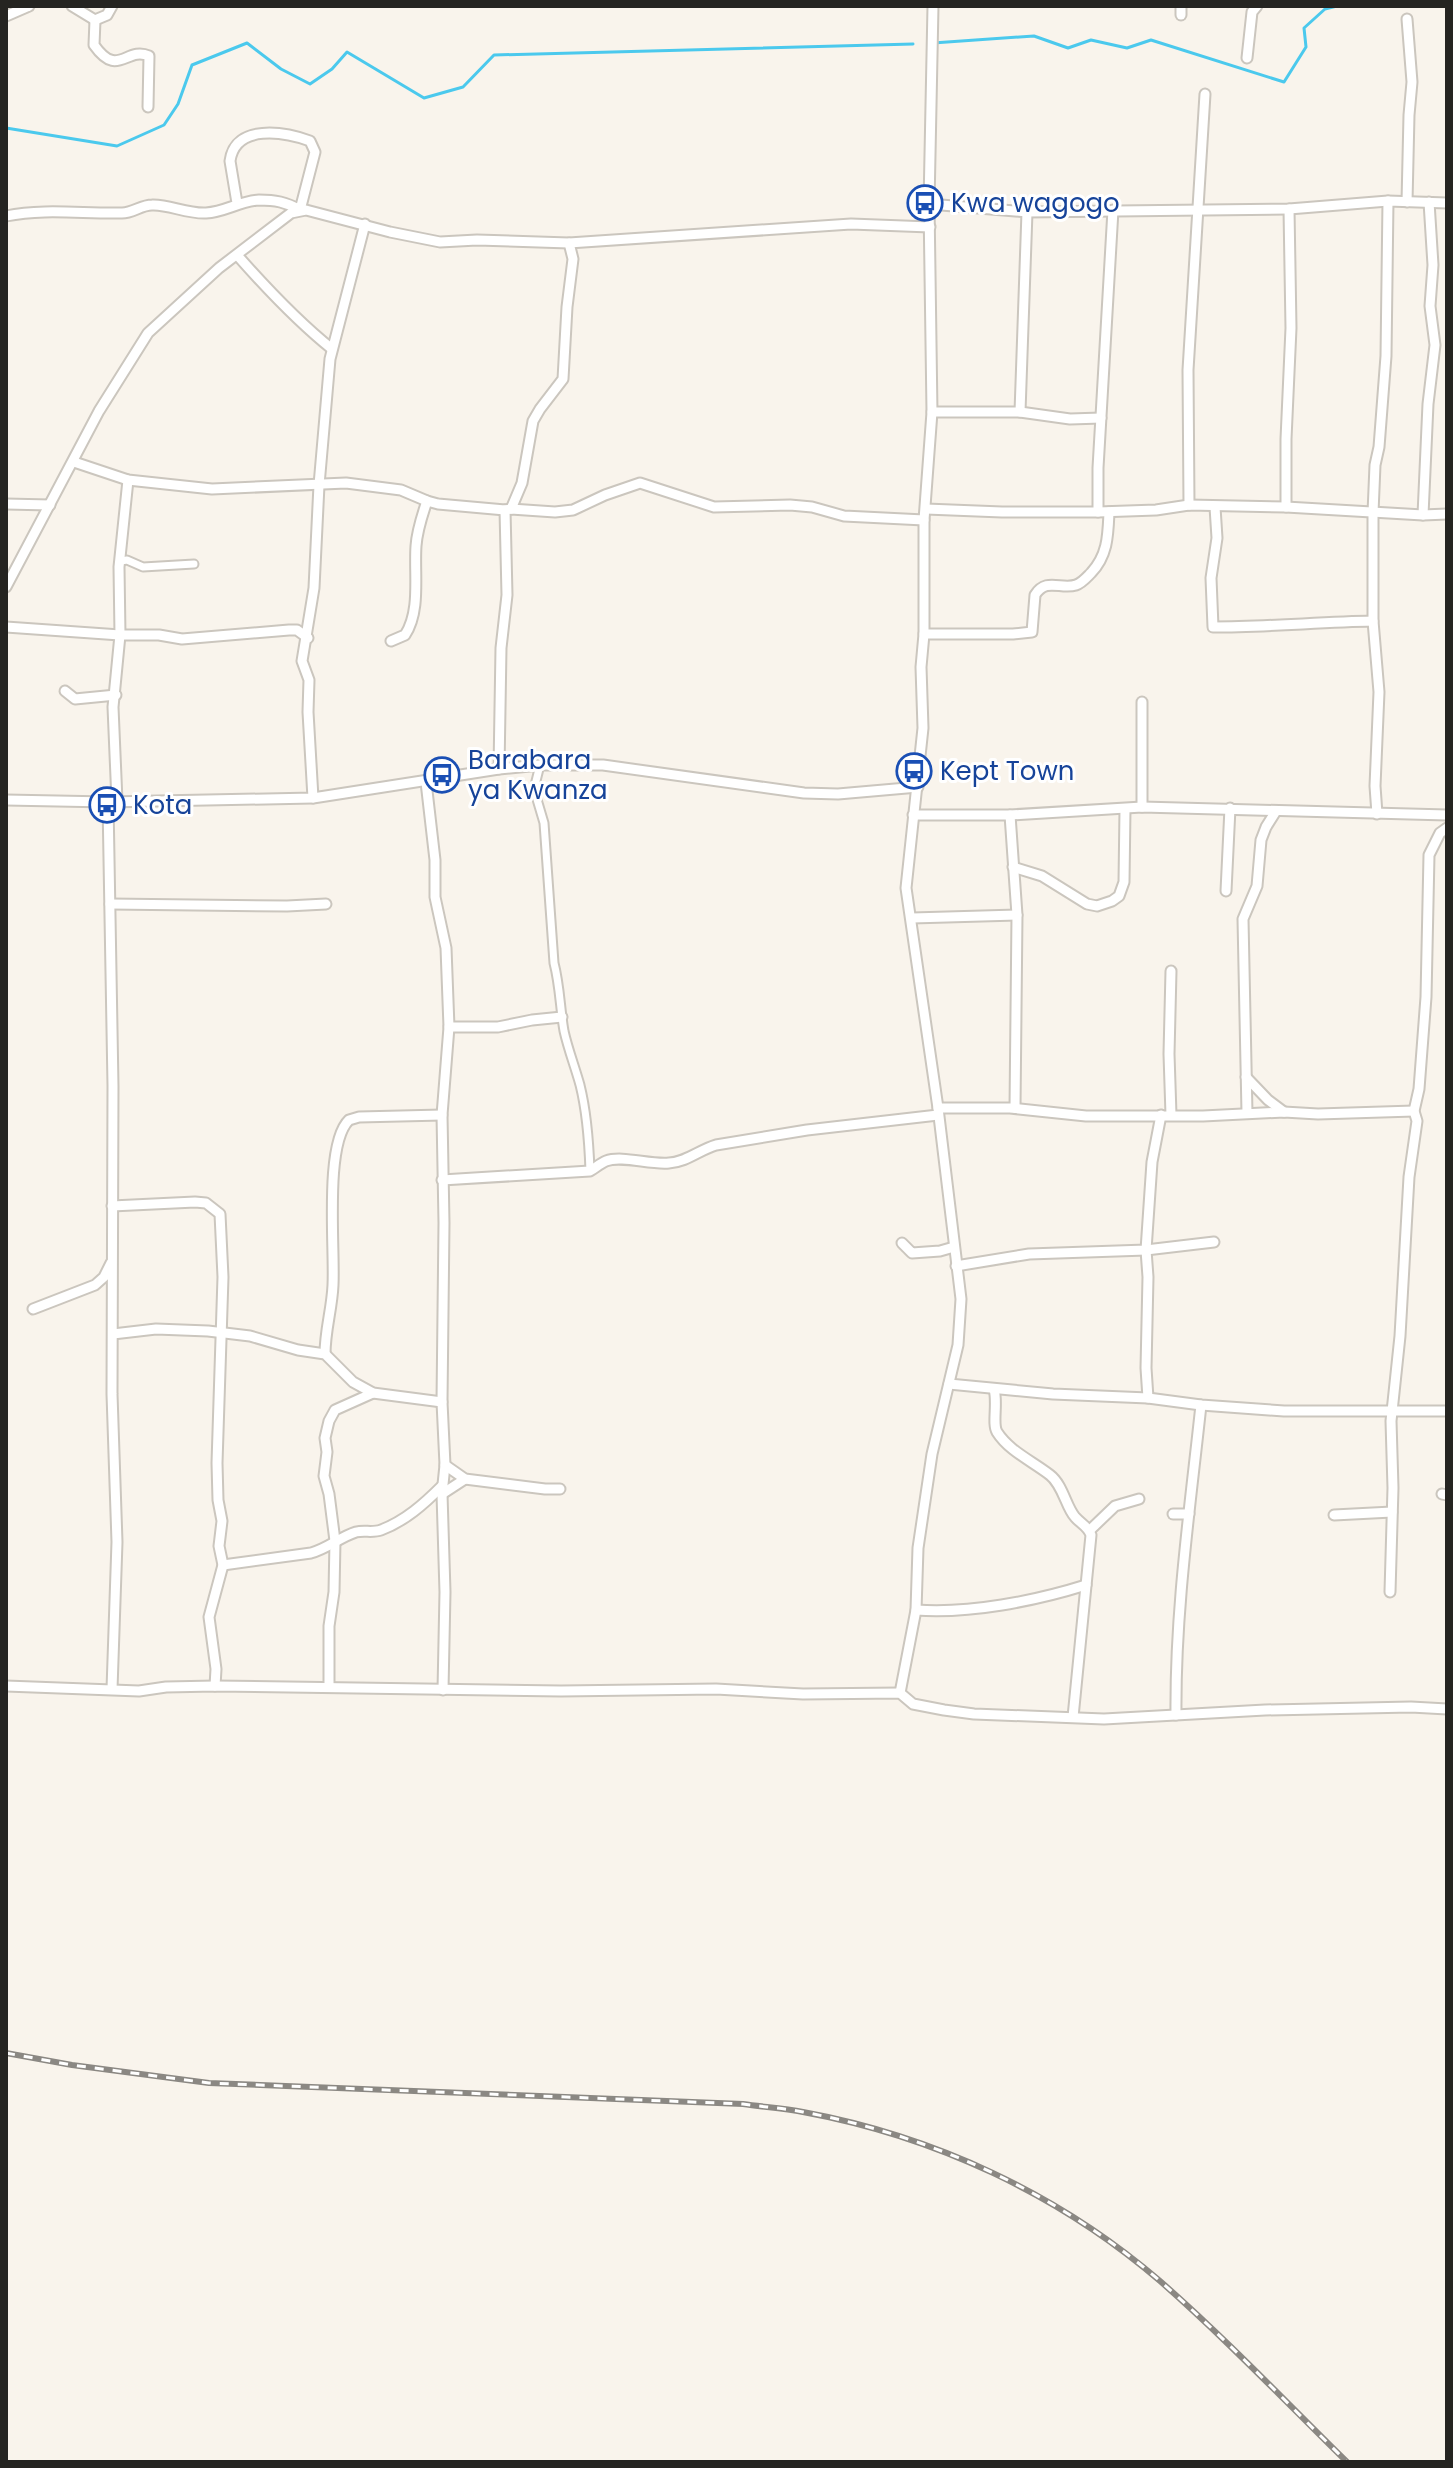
<svg xmlns="http://www.w3.org/2000/svg" width="1453" height="2468" viewBox="0 0 1453 2468" font-family="Poppins,sans-serif">
	<style>
		.lines { fill: none; stroke-linecap: round; stroke-linejoin: round }
		.stream { stroke: #4bc9ed; stroke-width: 3 }
		.pedestrian-casing { stroke: #cbc6be; stroke-width: 11 }
		.minor-casing { stroke: #cbc6be; stroke-width: 13 }
		.pedestrian { stroke: #fff; stroke-width: 7 }
		.minor { stroke: #fff; stroke-width: 9 }
		.rail-casing { stroke: #8b8883; stroke-width: 6 }
		.rail { stroke: #fff; stroke-width: 3; stroke-dasharray: 9; stroke-linecap: butt }
		.labels { text-anchor: middle; stroke-width: 6; stroke-linejoin: round; paint-order: stroke }
		.transit-label { font-size: 26px; fill: #164399; stroke: #fff; text-anchor: start }
	</style>
	<rect width="100%" height="100%" fill="#f9f4ec"/>
	<g class="lines">
		<g class="stream">
			<polyline points="933,43 1034,36 1068,48 1091,40 1127,48 1151,40 1284,82 1306,47 1304,28 1325,9 1337,6"/>
			<polyline points="6,128 117,146 164,125 178,104 192,65 247,43 281,69 310,84 332,69 347,52 424,98 463,87 494,55 913,44"/>
		</g>
		<defs>
			<g id="pedestrian">
				<polyline points="121,561 127,560 143,567 194,564"/>
				<path d="M540,765l-5,20 1,11 8,27 10,140c6,23 6,45 10,68 4,18 11,36 16,54 7,28 9,57 10,86"/>
			</g>
			<g id="minor">
				<polyline points="72,6 95,20 107,15 112,6"/>
				<polyline points="1181,6 1181,15"/>
				<polyline points="6,16 29,6"/>
				<path d="M95,20l-1,25c24,34 32,1 55,11l-1,51"/>
				<polyline points="1247,58 1252,12 1257,6"/>
				<polyline points="1407,202 1409,115 1412,82 1407,19"/>
				<polyline points="929,204 1027,212 1289,209 1388,201 1447,203"/>
				<path d="M6,216c39,-8 77,-2 116,-3 11,0 19,-8 30,-8 16,-1 35,9 54,8 19,-1 34,-12 53,-13 16,0 27,2 41,10l15,-58 -5,-11c-25,-9 -75,-18 -80,20l7,42"/>
				<path d="M237,255c30,34 60,66 95,94"/>
				<polyline points="932,412 1020,412 1027,212"/>
				<polyline points="1020,412 1070,419 1101,418"/>
				<polyline points="74,462 128,480 212,489 346,483 401,490 427,501 438,504 505,510 511,509 555,512 573,510 605,495 640,483 714,507 790,505 812,507 844,516 924,520"/>
				<polyline points="6,504 50,505"/>
				<polyline points="1189,505 1188,370 1205,94"/>
				<path d="M1215,507l2,31 -6,40 2,49c54,0 107,-5 160,-6"/>
				<polyline points="1286,507 1286,439 1291,328 1289,209"/>
				<polyline points="511,509 522,483 533,421 540,409 563,379 567,307 573,259 569,243"/>
				<polyline points="926,509 1002,512 1098,512 1156,510 1189,505 1286,507 1423,515 1447,514"/>
				<polyline points="1098,512 1098,468 1113,210"/>
				<polyline points="1423,515 1428,404 1435,345 1430,306 1433,265 1429,202"/>
				<polyline points="6,587 99,411 148,333 219,268 291,213 306,210 390,232 440,242 477,240 569,243 851,224 930,227"/>
				<polyline points="6,627 120,635 159,635 182,639 289,630 297,630 308,638"/>
				<path d="M924,634h89l19,-2 3,-37c11,-18 26,-5 41,-10 6,-2 11,-8 15,-12 17,-18 17,-38 18,-61"/>
				<path d="M391,641l14,-6c16,-24 9,-61 11,-89 1,-16 6,-30 11,-45"/>
				<polyline points="65,691 75,699 116,695"/>
				<polyline points="1142,702 1142,807"/>
				<polyline points="499,769 501,648 507,595 505,510"/>
				<polyline points="426,782 435,860 435,897 446,948 449,1027 442,1115 444,1223 442,1402 445,1465 442,1494 445,1592 443,1690"/>
				<polyline points="313,798 308,712 309,680 302,661 314,588 319,485 330,359 365,224"/>
				<polyline points="6,800 108,802 313,798 499,769 540,765 603,765 804,793 838,794 918,787"/>
				<polyline points="117,801 113,707 120,635 119,567 128,480"/>
				<polyline points="108,802 113,1086 112,1394 117,1542 112,1689"/>
				<polyline points="1377,814 1375,786 1379,692 1373,621 1373,513 1375,465 1379,447 1386,356 1388,201"/>
				<polyline points="913,815 1010,815 1142,807 1447,815"/>
				<polyline points="1010,815 1017,915 1015,1108"/>
				<polyline points="1013,867 1042,876 1087,904 1097,906 1112,901 1119,896 1124,882 1125,809"/>
				<polyline points="1226,891 1230,808"/>
				<polyline points="110,904 287,906 326,904"/>
				<polyline points="912,918 1017,915"/>
				<polyline points="1171,971 1169,1054 1171,1115"/>
				<polyline points="449,1027 498,1027 532,1020 562,1017"/>
				<polyline points="1246,1077 1268,1100 1284,1112"/>
				<polyline points="938,1108 1010,1108 1086,1116 1203,1116 1284,1112 1318,1114 1414,1111"/>
				<polyline points="1247,1113 1243,919 1257,886 1261,840 1266,827 1276,811"/>
				<path d="M442,1180l148,-9c5,-3 11,-8 16,-10 16,-6 44,4 63,2 18,-1 30,-13 47,-18l91,-15 131,-15"/>
				<polyline points="112,1206 195,1202 206,1203 220,1214 223,1277 217,1463 218,1500 222,1521 219,1546 223,1565 209,1617 216,1669 215,1686"/>
				<polyline points="902,1243 912,1253 940,1251 954,1247"/>
				<polyline points="956,1266 1029,1254 1146,1250 1214,1242"/>
				<polyline points="33,1309 95,1285 104,1277 111,1263"/>
				<polyline points="113,1334 156,1329 208,1331 250,1336 298,1350 325,1354 353,1382 373,1393 442,1402"/>
				<path d="M325,1354c0,-24 7,-45 8,-69 2,-36 -9,-141 16,-165l10,-3 83,-2"/>
				<polyline points="949,1384 1053,1394 1148,1398 1201,1405 1284,1411 1447,1411"/>
				<path d="M994,1389c4,14 -2,35 3,43 12,19 35,29 53,43 13,10 16,32 25,42 6,7 13,9 16,18l-18,182"/>
				<polyline points="1148,1398 1146,1368 1148,1277 1146,1250 1152,1162 1161,1115"/>
				<polyline points="445,1465 465,1479 545,1489 560,1489"/>
				<polyline points="442,1494 465,1479"/>
				<polyline points="1442,1494 1447,1495"/>
				<polyline points="1173,1514 1189,1514"/>
				<polyline points="1334,1515 1392,1512"/>
				<polyline points="1090,1530 1115,1506 1139,1499"/>
				<path d="M223,1565l88,-12c16,-4 29,-16 45,-21 8,-2 17,1 25,-2 24,-9 43,-26 61,-44"/>
				<polyline points="1390,1592 1393,1488 1391,1421 1400,1336 1409,1177 1417,1121 1414,1111 1419,1089 1426,997 1429,855 1440,833 1447,828"/>
				<path d="M916,1610c53,4 119,-9 170,-25"/>
				<polyline points="6,1686 139,1691 166,1687 215,1686 561,1691 716,1689 803,1694 900,1693 913,1704 944,1710 974,1714 1104,1719 1265,1710 1411,1707 1447,1709"/>
				<polyline points="329,1687 329,1626 334,1592 335,1541 329,1494 324,1476 327,1452 325,1438 329,1421 335,1410 373,1393"/>
				<polyline points="900,1693 916,1610 918,1548 932,1454 958,1345 961,1299 938,1108 906,888 923,728 921,667 924,634 924,520 932,412 929,204 933,6"/>
				<path d="M1176,1715c-1,-104 14,-207 25,-310"/>
			</g>
		</defs>
		<use href="#pedestrian" class="pedestrian-casing"/>
		<use href="#minor" class="minor-casing"/>
		<use href="#pedestrian" class="pedestrian"/>
		<use href="#minor" class="minor"/>
		<defs>
			<path id="rail" d="M6,2053l66,12 137,18 534,21c20,3 40,4 60,8 131,24 256,82 357,169 65,57 125,120 187,181"/>
		</defs>
		<use href="#rail" class="rail-casing"/>
		<use href="#rail" class="rail"/>
	</g>
	<defs>
		<symbol id="bus-ring" viewBox="-11 -11 22 22"><circle r="9.5" fill="#fff" stroke="#1a4fb4" stroke-width="1.5"/><path d="M-5-6H5V4H4V6H2V4H-2V6H-4V4H-5ZM-3.5-4V0h7V-4ZM-3.5 1.2v1.5H-2V1.2ZM2 1.2v1.5H3.5V1.2Z" fill="#1a4fb4"/></symbol>
	</defs>
	<g fill-rule="evenodd">
		<use href="#bus-ring" x="905" y="183" width="40" height="40"/>
		<use href="#bus-ring" x="894" y="751" width="40" height="40"/>
		<use href="#bus-ring" x="422" y="755" width="40" height="40"/>
		<use href="#bus-ring" x="87" y="785" width="40" height="40"/>
	</g>
	<g class="labels">
		<g class="transit-label">
			<text x="951" y="212">Kwa wagogo</text>
			<text x="468" y="769">Barabara<tspan x="468" dy="30">ya Kwanza</tspan></text>
			<text x="940" y="780">Kept Town</text>
			<text x="133" y="814">Kota</text>
		</g>
	</g>
	<rect width="1453" height="2468" fill="none" stroke="#252421" stroke-width="16"/>
</svg>
